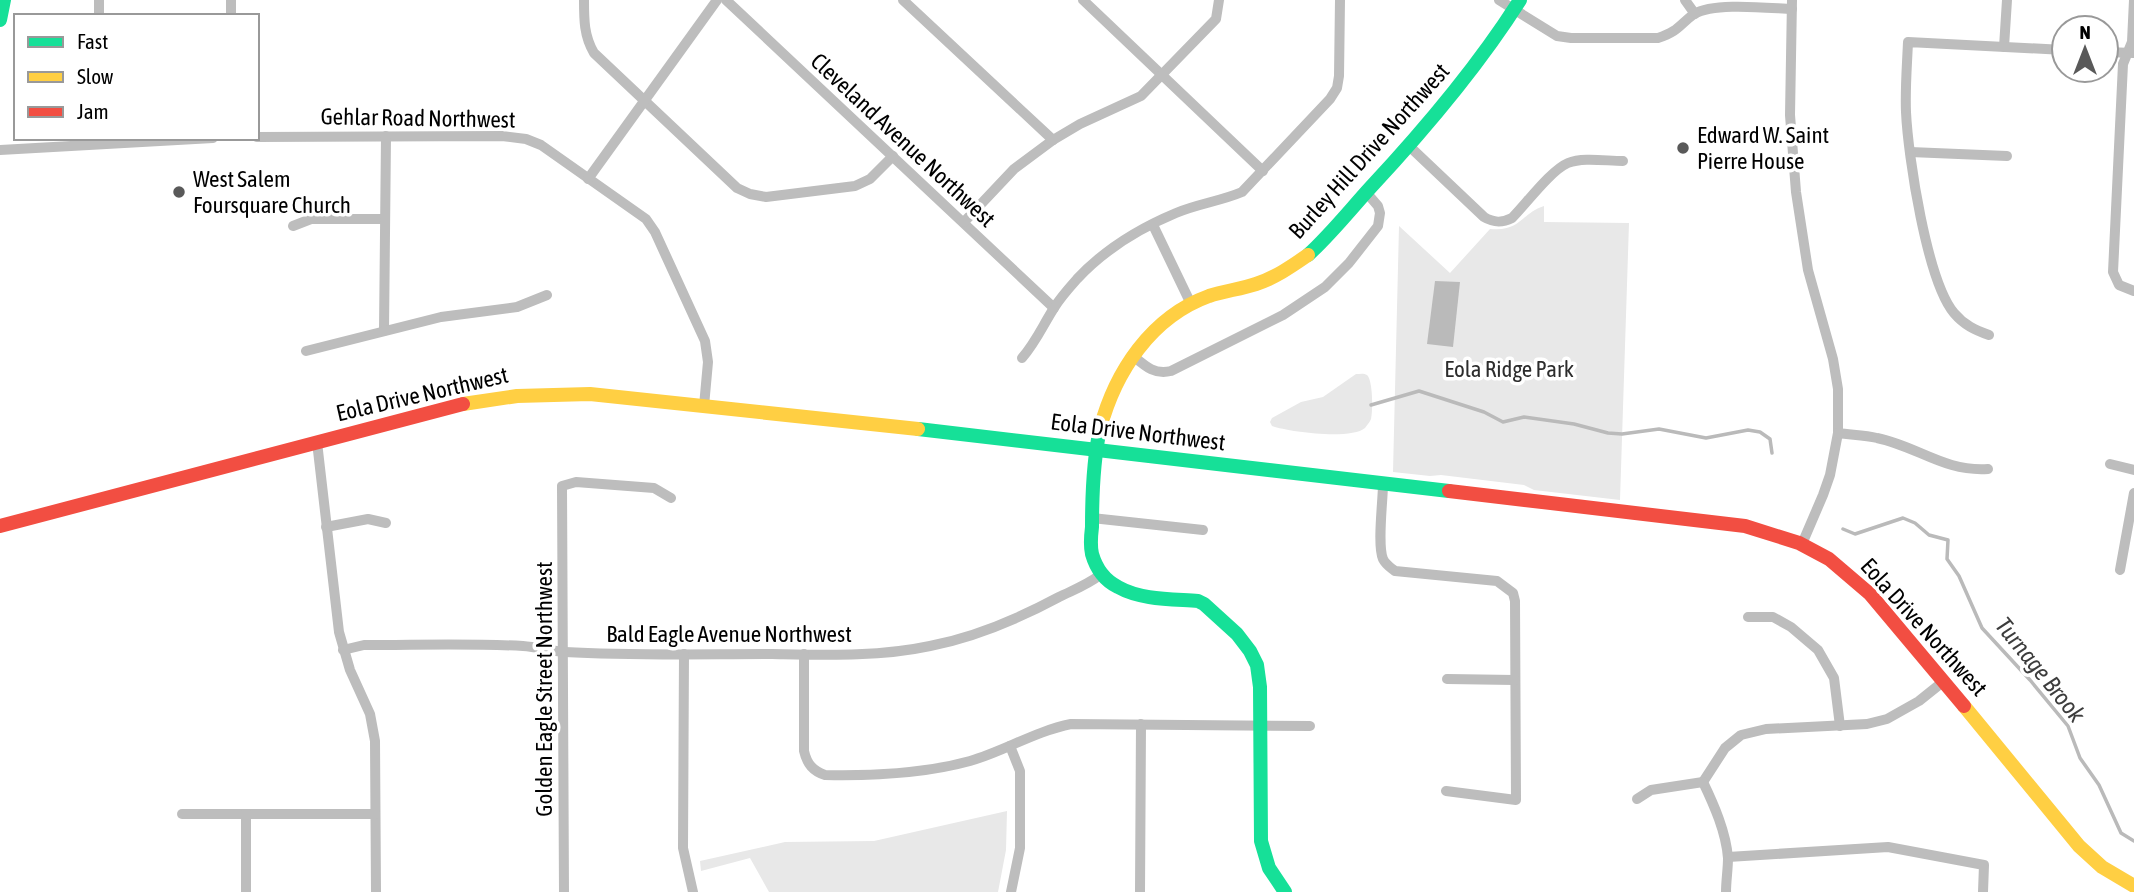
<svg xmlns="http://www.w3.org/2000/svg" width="2134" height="892" viewBox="0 0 2134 892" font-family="'Asap Condensed',sans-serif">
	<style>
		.green { fill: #e8e8e8 }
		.water { fill: #bababa }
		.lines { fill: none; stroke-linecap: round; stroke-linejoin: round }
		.stream { stroke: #bababa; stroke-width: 3.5 }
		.street { stroke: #bdbdbd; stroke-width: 10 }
		.fast { stroke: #16e098; stroke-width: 14 }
		.slow { stroke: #ffcf43; stroke-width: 14 }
		.jam { stroke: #f24e42; stroke-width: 14 }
		.poi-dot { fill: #595959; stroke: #fff; stroke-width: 2.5 }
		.labels { text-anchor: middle; stroke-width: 7; stroke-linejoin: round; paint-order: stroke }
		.street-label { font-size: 23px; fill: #000; stroke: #fff }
		.poi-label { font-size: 23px; fill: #000; stroke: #fff; text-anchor: start }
		.park-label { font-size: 23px; fill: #2c2c2c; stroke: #fff }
		.water-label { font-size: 24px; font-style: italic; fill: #3d3d3d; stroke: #fff }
	</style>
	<rect width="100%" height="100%" fill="#fff"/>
	<g class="green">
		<path d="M1544,206v16l85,1 -9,277 -86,-10 -10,-5 -83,-10 -11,1 -37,-4 6,-246 51,47 40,-44c31,3 30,-15 54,-23z"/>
		<path d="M1356,374c4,0 8,-1 11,1 6,5 6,37 4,44 -1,3 -4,6 -6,9 -14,12 -76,4 -93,-2l-2,-4 2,-4 29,-16 22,-5z"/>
		<polygon points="1007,811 1006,850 998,892 769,892 750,858 701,871 700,861 785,842 874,841"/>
	</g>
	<polygon class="water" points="1435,281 1460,282 1453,347 1427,344"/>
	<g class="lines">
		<g class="stream">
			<polyline points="1371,405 1419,391 1484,412 1503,422 1524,417 1574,424 1608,433 1622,434 1659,429 1706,438 1748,430 1760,432 1770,439 1772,453"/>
			<polyline points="1843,529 1855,534 1903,518 1915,523 1929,535 1948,540 1947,559 1959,576 1982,628 2030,680 2068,726 2080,758 2099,785 2121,833 2134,841"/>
		</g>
		<g class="street">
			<polyline points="231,0 231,16"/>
			<path d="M584,0c0,20 0,36 10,53l143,135 13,6 16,3 89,-11 15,-7 23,-23"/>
			<polyline points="726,0 1054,308"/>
			<polyline points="903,0 1053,140"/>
			<polyline points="1083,0 1263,171"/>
			<path d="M1499,0l58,36 14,2h87c21,-7 21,-13 36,-24 20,-12 74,-6 98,-5"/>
			<polyline points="1685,0 1695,14"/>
			<polyline points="1792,0 1790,115 1796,192 1808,270 1833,359 1838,389 1838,433 1830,475 1823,495 1802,544"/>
			<polyline points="2134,0 2132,42 2123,64 2113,272 2119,285 2134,291"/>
			<polyline points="99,16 99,0"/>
			<polyline points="2004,47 2007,0"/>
			<polyline points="2106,52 2133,53"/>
			<polyline points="257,137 502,136 526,139 541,145 646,219 655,232 705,341 708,362 704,406"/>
			<path d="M1408,145l76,72c10,6 18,6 28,1 14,-14 39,-48 56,-55 15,-6 38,-2 55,-2"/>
			<polyline points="0,150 213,138"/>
			<polyline points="1910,152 2007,156"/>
			<polyline points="588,179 717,0"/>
			<polyline points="964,222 1014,169 1053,140 1080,124 1141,96 1216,19 1219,0"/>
			<polyline points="1153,225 1191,304"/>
			<polyline points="293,226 311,219 385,219"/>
			<polyline points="384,331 386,136"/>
			<path d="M1989,335c-14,-5 -25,-10 -35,-22 -27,-32 -46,-157 -48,-201 -1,-23 1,-46 2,-70l156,8"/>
			<polyline points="306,351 441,317 517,307 547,295"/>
			<path d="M1132,355c13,11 22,20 39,16l112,-56 42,-28 24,-24 29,-37 2,-13 -2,-7 -13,-15"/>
			<path d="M1022,358c14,-16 21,-33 32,-50 6,-10 15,-20 23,-29 27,-29 63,-51 99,-66 21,-9 45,-12 66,-21l88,-93 7,-11 2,-12 1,-76"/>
			<path d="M1838,433c13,2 26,2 39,5 40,8 67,34 111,31"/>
			<polyline points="317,442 339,632 350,670 370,714 375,741 376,892"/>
			<polyline points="2110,464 2134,470"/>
			<path d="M1383,484c0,17 -6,61 0,75 3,6 7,8 12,12l102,10 16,12 2,8 1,199 -70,-9"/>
			<polyline points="1092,518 1203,530"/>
			<polyline points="326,527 368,519 386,523"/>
			<polyline points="2120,570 2134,493"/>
			<polyline points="1748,617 1773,617 1791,627 1818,650 1834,678 1840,726"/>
			<path d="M343,650l21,-5c53,0 107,-2 159,1 14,1 28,5 42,6 69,4 138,2 207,2 53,1 107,3 158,-8 46,-9 88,-27 129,-49 14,-7 28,-12 41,-22"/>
			<polyline points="684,654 683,848 693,892"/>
			<path d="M804,654v97c3,13 9,20 21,24 48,1 98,-1 145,-14 34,-10 66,-30 101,-37l239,2"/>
			<polyline points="1447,679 1515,680"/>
			<polyline points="1010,746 1020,771 1020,848 1011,892"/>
			<polyline points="1703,782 1725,748 1741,735 1766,729 1867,724 1887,719 1919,701 1944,681"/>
			<path d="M1703,782c11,23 23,50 25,76 0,11 -2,23 -2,34"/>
			<polyline points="1637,799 1651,790 1703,782"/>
			<polyline points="182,814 375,814"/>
			<polyline points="246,814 246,892"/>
			<polyline points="1728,857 1888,847 1984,865 1983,892"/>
			<polyline points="564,892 562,486 576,482 654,488 671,498"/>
			<polyline points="1140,892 1141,724"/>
		</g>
		<g class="fast">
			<polyline points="0,20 4,0"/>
			<path d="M1308,255c22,-20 42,-45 62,-67 55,-59 107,-120 150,-188"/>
			<polyline points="918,429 1449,491"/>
			<path d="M1100,429c-7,32 -8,65 -8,98 -1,8 -2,18 0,27 4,14 12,26 26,33 23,13 54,12 80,14l6,3 33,30 13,17 7,14 3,22 1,154 8,27 16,24"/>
		</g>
		<g class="slow">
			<polyline points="463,404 517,396 590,394 918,429"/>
			<path d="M1100,429c15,-57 51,-112 109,-133 15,-5 32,-7 47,-12 19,-6 36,-18 52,-29"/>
			<polyline points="1964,706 2079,846 2102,867 2134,886"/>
		</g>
		<g class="jam">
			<polyline points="1449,491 1745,526 1799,543 1829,559 1870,594 1964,706"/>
			<polyline points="0,526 463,404"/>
		</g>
	</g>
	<g class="poi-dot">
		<circle cx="1683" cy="148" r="7"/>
		<circle cx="179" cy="192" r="7"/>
	</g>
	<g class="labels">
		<g class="street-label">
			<text transform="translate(418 118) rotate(1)" y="8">Gehlar Road Northwest</text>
			<text transform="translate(903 140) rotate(43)" y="8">Cleveland Avenue Northwest</text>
			<text transform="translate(1369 151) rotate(-48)" y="8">Burley Hill Drive Northwest</text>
			<text transform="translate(422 394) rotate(-13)" y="8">Eola Drive Northwest</text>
			<text transform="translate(1138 432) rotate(7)" y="8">Eola Drive Northwest</text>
			<text transform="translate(1924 627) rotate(48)" y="8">Eola Drive Northwest</text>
			<text x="729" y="642">Bald Eagle Avenue Northwest</text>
			<text transform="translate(544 689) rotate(-90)" y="8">Golden Eagle Street Northwest</text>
		</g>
		<g class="poi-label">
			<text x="1697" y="143">Edward W. Saint<tspan x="1697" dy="26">Pierre House</tspan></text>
			<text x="193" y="187">West Salem<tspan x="193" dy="26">Foursquare Church</tspan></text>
		</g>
		<g class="park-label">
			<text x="1509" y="377">Eola Ridge Park</text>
		</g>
		<g class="water-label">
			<text transform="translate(2040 670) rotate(51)" y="8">Turnage Brook</text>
		</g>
	</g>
	<rect x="14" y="14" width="245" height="126" fill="#ffffff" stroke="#999999" stroke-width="2"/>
	<rect x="28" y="37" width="35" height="10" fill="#16e098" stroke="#999999" stroke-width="2"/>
	<text x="77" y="49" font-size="21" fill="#000000">Fast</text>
	<rect x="28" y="72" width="35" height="10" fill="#ffcf43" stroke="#999999" stroke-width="2"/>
	<text x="77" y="84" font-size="21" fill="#000000">Slow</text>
	<rect x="28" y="107" width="35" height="10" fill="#f24e42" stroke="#999999" stroke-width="2"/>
	<text x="77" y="119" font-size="21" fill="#000000">Jam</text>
	<g transform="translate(2085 49)"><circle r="33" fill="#ffffff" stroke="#999999" stroke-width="2"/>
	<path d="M0-5L12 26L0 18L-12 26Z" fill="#595959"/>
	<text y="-10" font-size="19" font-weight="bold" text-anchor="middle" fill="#000000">N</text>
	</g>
</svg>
